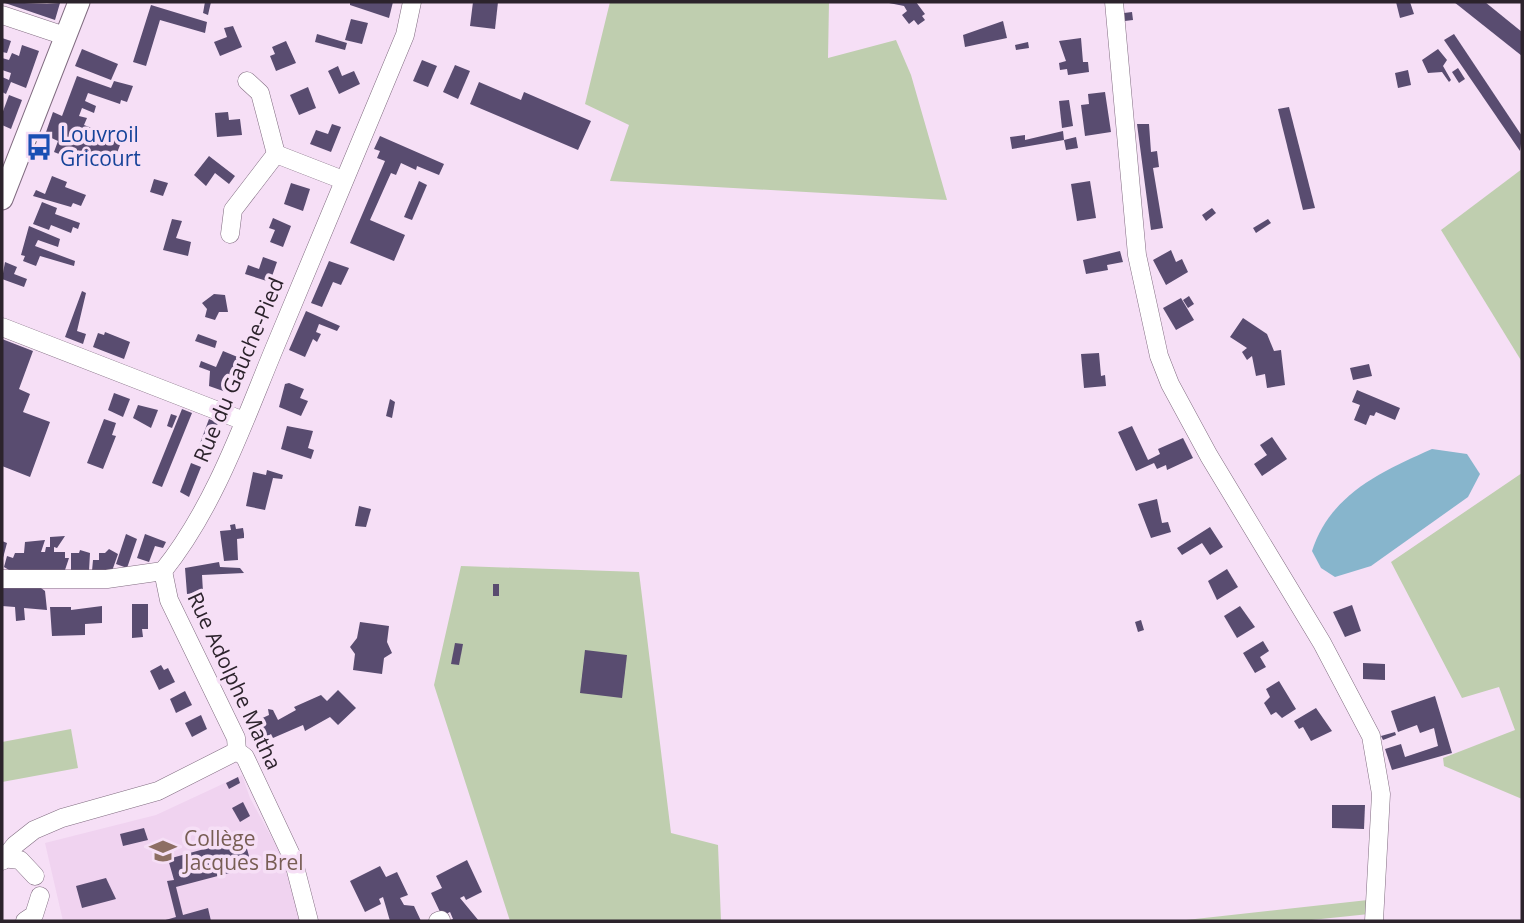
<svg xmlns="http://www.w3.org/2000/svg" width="1524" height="923" viewBox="0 0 1524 923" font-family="'Open Sans',sans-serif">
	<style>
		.built { fill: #f0d3f0 }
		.green { fill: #bfceaf }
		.water { fill: #87b5cc }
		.building { fill: #594c70 }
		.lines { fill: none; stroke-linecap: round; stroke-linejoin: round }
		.minor-casing { stroke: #806c80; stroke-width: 19 }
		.major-casing { stroke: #806c80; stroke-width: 23 }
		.minor { stroke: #fff; stroke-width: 18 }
		.major { stroke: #fff; stroke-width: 21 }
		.labels { text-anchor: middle; stroke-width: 7; stroke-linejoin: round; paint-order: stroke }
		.transit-label { font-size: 21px; fill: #164399; stroke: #f6dff6; text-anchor: start }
		.street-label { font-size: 21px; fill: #2c232c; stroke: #f6dff6 }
		.education-label { font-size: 21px; fill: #785e54; stroke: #f6dff6; text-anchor: start }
	</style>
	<rect width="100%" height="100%" fill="#f6dff6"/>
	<polygon class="built" points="242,775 250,798 284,860 302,921 63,921 45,843 156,815"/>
	<g class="green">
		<polygon points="610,2 829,2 828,58 896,40 911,75 947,200 610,181 629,125 585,104"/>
		<polygon points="1522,169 1522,362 1441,230"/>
		<polygon points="1522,473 1522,799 1444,766 1443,758 1515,730 1499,687 1462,698 1391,562"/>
		<polygon points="461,566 639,572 671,833 718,845 721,921 510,921 434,685"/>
		<polygon points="71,729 78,768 2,782 2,742"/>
		<polygon points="1368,900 1369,914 1302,921 1177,921"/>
	</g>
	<path class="water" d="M1432,449l35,5 13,20 -12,23 -97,69 -36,11 -14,-9 -9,-17c18,-56 68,-79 120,-102z"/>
	<g class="building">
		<polygon points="2,2 47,4 60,3 55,20"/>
		<polygon points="205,2 211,2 208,15 203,13"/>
		<polygon points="350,2 356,3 393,2 389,18 350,5"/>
		<polygon points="473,2 498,2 495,29 470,26"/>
		<polygon points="884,2 916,2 925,14 922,16 925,20 918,25 914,20 909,24 902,15 907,11 904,6"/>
		<polygon points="1396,2 1410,2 1414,14 1400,18"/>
		<polygon points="1454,2 1485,2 1522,32 1522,56"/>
		<polygon points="151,5 207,22 205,33 160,20 146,66 133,62"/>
		<polygon points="1132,12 1133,20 1125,21 1124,13"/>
		<polygon points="351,19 368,23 362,44 345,40"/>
		<polygon points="1003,21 1007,38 965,47 963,35"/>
		<polygon points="233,26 242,47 220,56 214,42 227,37 224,28"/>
		<polygon points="317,34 347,43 345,50 315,42"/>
		<polygon points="1454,34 1522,136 1520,151 1444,40"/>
		<polygon points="2,38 11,41 7,53 2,52"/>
		<polygon points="1081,38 1083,62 1088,62 1089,72 1068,75 1067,69 1060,70 1059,63 1066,61 1059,41"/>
		<polygon points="286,41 296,63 276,71 270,56 275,54 272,47"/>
		<polygon points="1028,42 1029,48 1016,50 1015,45"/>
		<polygon points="22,45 39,51 26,88 11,82 6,94 2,92 2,77 9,80 11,73 2,70 2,58 9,60 12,53 19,56"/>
		<polygon points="82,49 118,64 111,80 75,66"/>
		<polygon points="1438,49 1447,60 1443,66 1451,80 1449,82 1442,72 1428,73 1422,60"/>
		<polygon points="422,60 437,66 428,87 413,81"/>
		<polygon points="455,65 470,71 458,99 443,92"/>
		<polygon points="338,66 342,76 354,71 360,84 339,94 328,71"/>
		<polygon points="1458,68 1465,79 1459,83 1452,72"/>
		<polygon points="1408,70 1411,85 1398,88 1395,73"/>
		<polygon points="77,76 111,88 114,81 133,86 127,102 121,100 120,104 88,93 85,101 96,106 94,113 82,108 79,116 87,118 84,125 122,140 113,163 84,151 79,162 54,152 58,141 45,135 53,112 62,116"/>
		<polygon points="479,82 521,100 524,92 591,121 578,150 470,104"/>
		<polygon points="308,87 316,108 299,115 290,95"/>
		<polygon points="1105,92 1111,132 1085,136 1081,105 1089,104 1088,94"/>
		<polygon points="9,95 22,100 11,129 2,125 2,114"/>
		<polygon points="1069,100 1073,126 1062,128 1059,101"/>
		<polygon points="1289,107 1315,208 1303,210 1278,109"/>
		<polygon points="228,112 229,120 240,119 242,135 217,137 215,113"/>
		<polygon points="332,124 341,127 331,152 310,144 316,130 328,134"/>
		<polygon points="1137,124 1149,124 1151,152 1157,151 1159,167 1153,168 1163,228 1151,230"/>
		<polygon points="1063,131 1064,140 1012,149 1010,137 1025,135 1025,140"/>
		<polygon points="380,136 444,164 439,175 417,166 416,170 401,163 396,175 391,173 370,220 405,235 394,261 350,243 385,161 377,158 380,151 374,149"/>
		<polygon points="1076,137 1078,148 1066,150 1064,140"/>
		<polygon points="209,156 235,176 229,184 215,173 206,186 194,175"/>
		<polygon points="52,176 67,182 65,187 86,195 81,206 73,203 71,207 33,196 36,190 45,194"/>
		<polygon points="154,179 168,183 163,196 150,192"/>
		<polygon points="419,181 427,185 412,220 404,217"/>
		<polygon points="1090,181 1096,218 1077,221 1071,184"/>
		<polygon points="291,183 310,189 303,211 284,204"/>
		<polygon points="42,202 57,208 55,214 80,223 78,229 73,227 71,233 51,225 49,230 33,224"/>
		<polygon points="1212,208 1216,213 1206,221 1202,215"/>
		<polygon points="273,218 291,226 283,247 270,242 275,230 269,228"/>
		<polygon points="172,219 182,221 176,238 191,242 188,256 163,250"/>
		<polygon points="1268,219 1271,223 1256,233 1253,228"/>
		<polygon points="29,226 60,239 58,247 38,240 35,246 75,261 74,266 40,256 36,266 23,261 25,256 21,255"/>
		<polygon points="1171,250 1176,262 1182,259 1188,272 1166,285 1153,260"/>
		<polygon points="1120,251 1123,262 1107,265 1108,270 1086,274 1083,260"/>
		<polygon points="263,257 277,262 270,282 245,274 248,265 259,269"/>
		<polygon points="329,261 349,268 341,285 333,282 322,307 311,303"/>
		<polygon points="5,262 17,267 14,274 27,279 24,287 2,279"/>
		<polygon points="82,291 86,293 77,331 86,334 83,344 65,337"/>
		<polygon points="214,294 225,295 228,312 219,312 215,320 205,317 207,309 202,303"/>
		<polygon points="1189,296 1194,304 1188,308 1183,300"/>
		<polygon points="1181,298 1194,320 1176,330 1163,308"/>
		<polygon points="306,311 340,326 337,331 319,324 316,332 321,334 317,342 313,339 305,357 289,350"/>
		<polygon points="1243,318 1267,334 1274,351 1281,350 1285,385 1267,388 1265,374 1256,376 1252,356 1247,360 1242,352 1247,348 1230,337"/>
		<polygon points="105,332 130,342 124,359 93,347 98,333 104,335"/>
		<polygon points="198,334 217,341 215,348 195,341"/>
		<polygon points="2,339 33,351 19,389 30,394 23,412 50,422 30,477 2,466"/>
		<polygon points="223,351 240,358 226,392 209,386 210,371 199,367 201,361 216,367"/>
		<polygon points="1099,353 1101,376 1105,375 1106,386 1084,388 1081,354"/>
		<polygon points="1369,364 1372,376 1353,380 1350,368"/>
		<polygon points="289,383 304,389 300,398 308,401 301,416 279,407 285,384"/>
		<polygon points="1357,390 1400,408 1395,420 1376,412 1374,416 1370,415 1366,425 1354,420 1360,405 1352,402"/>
		<polygon points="114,393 130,399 123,417 108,410"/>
		<polygon points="390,399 395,402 392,418 386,416"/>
		<polygon points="138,405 158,410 151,428 133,418"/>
		<polygon points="182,409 192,413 162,487 152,483"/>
		<polygon points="171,414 177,416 172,428 167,426"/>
		<polygon points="104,419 116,423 112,435 116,436 103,469 87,463"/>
		<polygon points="209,419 218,423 205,457 196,454"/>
		<polygon points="287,426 313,431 308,448 314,450 311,459 281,449"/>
		<polygon points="1132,426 1148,460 1160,454 1158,449 1183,438 1193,458 1167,470 1166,465 1157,469 1154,463 1136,471 1118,432"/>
		<polygon points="1272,437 1287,459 1262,476 1254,464 1267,455 1260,445"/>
		<polygon points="191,463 201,467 189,497 180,492"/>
		<polygon points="267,470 283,475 282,479 273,478 265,510 246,506 253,472 266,475"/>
		<polygon points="1157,499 1162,523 1168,522 1171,532 1151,538 1138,504"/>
		<polygon points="359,506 371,509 366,527 355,526"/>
		<polygon points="235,524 236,529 243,528 244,534 244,538 237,539 238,560 224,561 220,531 231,530 230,525"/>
		<polygon points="1210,527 1223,547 1210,555 1202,543 1182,555 1177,548"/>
		<polygon points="126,534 137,539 127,568 116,564"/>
		<polygon points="145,534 166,542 163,548 155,546 149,562 137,558"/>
		<polygon points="65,536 57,548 54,547 54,552 65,552 65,558 69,558 65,570 9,570 4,567 7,556 13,558 15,553 24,553 25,542 45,540 41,552 45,552 46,547 50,547 50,537"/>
		<polygon points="2,541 7,543 3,558 2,558"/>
		<polygon points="109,549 118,554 112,571 92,571 93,560 99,560 99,553 105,553"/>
		<polygon points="80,550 90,553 89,571 71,570 71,553 79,553"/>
		<polygon points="219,562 220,567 240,568 244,573 202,575 203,592 187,594 185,568"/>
		<polygon points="1227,569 1238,587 1217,600 1208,581"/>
		<rect x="493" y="584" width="6" height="12"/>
		<polygon points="3,588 41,588 45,591 47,610 24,608 25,620 16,621 15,607 2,606"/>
		<polygon points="132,604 148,604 148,629 142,629 143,637 132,638"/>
		<polygon points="1352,605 1361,631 1345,637 1333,612"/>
		<polygon points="102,606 102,623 85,624 85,635 52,636 50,607 71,607 71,610"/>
		<polygon points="1240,606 1255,627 1237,638 1224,616"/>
		<polygon points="1141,620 1144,630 1138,632 1135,622"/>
		<polygon points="360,622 389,626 387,642 392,653 384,658 382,674 353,670 355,654 350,647 357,638"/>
		<polygon points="1263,641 1269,651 1260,657 1266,667 1255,673 1243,653"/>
		<polygon points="455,643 463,644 459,665 451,664"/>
		<polygon points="585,650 627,655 622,698 580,693"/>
		<polygon points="1363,663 1385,664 1385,680 1363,679"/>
		<polygon points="161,665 164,670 168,668 175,682 159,690 150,671"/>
		<polygon points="1279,681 1296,709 1282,718 1276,712 1271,715 1264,703 1270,697 1266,689"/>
		<polygon points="338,690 356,708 338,725 330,717 305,731 303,725 273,738 271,734 264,738 256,721 269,715 268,709 273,710 278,720 296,710 294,707 321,695 327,701"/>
		<polygon points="185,691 192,705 176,713 170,699"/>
		<polygon points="1435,696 1452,753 1392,770 1385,749 1401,744 1405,757 1438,746 1434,728 1420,733 1417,725 1398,732 1391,711"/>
		<polygon points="1316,708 1332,731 1311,741 1303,727 1299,729 1294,721"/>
		<polygon points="201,715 207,729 192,737 185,723"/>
		<polygon points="1395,732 1396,735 1383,740 1381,736"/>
		<polygon points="238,777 240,783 229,789 226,783"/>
		<polygon points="243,802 250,816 240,822 232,808"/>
		<polygon points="1332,805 1365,805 1364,829 1332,828"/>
		<polygon points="144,828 148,840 123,846 120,834"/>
		<polygon points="244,838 252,867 176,887 183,915 208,908 211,921 162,921 176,917 167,881 174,880 168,859"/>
		<polygon points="467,860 482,892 466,900 464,896 460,898 479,921 448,921 453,919 450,912 442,916 431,893 442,888 436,876"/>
		<polygon points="380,866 386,877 397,872 408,895 400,898 404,905 414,906 421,921 390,921 383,897 379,899 381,904 365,912 350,881"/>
		<polygon points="106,878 116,899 82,908 76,886"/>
	</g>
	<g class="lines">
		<defs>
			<g id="minor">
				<polyline points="1114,2 1137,255 1159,356 1170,384 1209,456 1322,643 1371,736 1381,794 1374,921"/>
				<polyline points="2,15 65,36"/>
				<polyline points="276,154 343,180"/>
				<polyline points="230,234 233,210 276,154 260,93 247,81"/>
				<polyline points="2,327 244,421"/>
				<path d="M163,571c50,-62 79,-144 109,-217 45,-106 88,-213 133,-319l7,-33"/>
				<polyline points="2,579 107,579 163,571 169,600 236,738 237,751 245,757 293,859 309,921"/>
				<polyline points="2,858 20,860 35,876"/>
				<polyline points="2,861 15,845 34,830 62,818 158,791 237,751"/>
				<polyline points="25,921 34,915 40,896"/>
				<polyline points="438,921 441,920"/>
			</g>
			<polyline id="major" points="2,199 79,2"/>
		</defs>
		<use href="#minor" class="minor-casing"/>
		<use href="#major" class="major-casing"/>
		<use href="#minor" class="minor"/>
		<use href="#major" class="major"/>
	</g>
	<defs>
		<symbol id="bus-bare" viewBox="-9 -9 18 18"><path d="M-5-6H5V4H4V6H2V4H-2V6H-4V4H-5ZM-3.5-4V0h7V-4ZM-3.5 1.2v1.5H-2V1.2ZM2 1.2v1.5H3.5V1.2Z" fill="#1a4fb4" stroke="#f6dff6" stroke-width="2.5" paint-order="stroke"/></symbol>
		<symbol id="school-bare" viewBox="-9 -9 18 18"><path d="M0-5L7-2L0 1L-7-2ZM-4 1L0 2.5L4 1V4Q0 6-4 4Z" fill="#8d6e63" stroke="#f6dff6" stroke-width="2.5" paint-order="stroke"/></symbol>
	</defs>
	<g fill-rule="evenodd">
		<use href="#bus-bare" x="20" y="128" width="38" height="38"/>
		<use href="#school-bare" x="144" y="832" width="38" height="38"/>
	</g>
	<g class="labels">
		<g class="transit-label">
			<text x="60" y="142">Louvroil<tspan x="60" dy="24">Gricourt</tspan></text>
		</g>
		<g class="street-label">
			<text transform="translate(239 370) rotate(-67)" y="7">Rue du Gauche-Pied</text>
			<text transform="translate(234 681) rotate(65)" y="7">Rue Adolphe Matha</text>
		</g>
		<g class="education-label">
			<text x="184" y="846">Collège<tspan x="184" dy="24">Jacques Brel</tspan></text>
		</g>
	</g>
	<rect width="1524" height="923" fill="none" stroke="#2c232c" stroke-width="7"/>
</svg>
